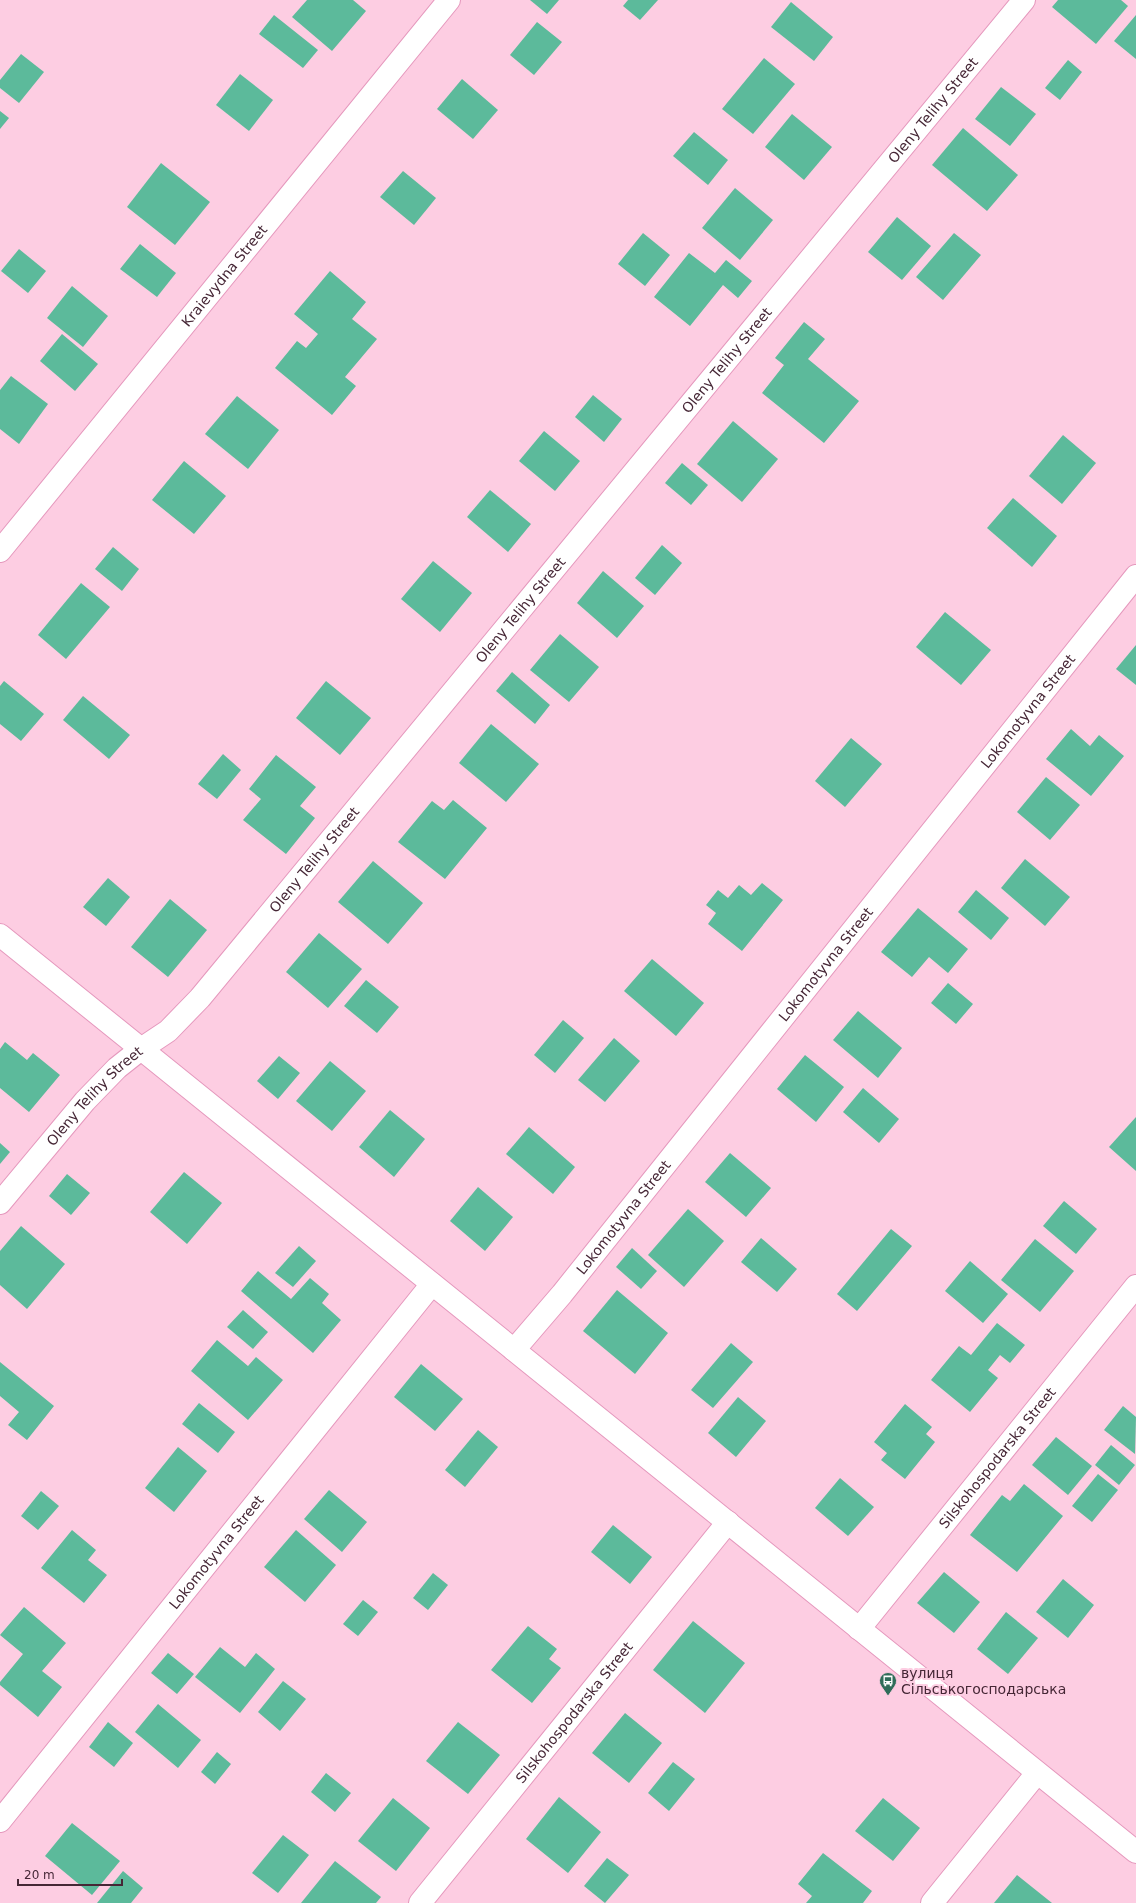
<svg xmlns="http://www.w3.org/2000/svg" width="1136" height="1903" viewBox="0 0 1136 1903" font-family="'DejaVu Sans',sans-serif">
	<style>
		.building { fill: #5cba9b }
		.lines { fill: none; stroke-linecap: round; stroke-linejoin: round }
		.minor-casing { stroke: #e598bd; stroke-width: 24 }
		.minor { stroke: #fff; stroke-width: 22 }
		.labels { text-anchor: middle; stroke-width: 4; stroke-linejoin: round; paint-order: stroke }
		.street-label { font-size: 14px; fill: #462736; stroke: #fdcde2 }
		.poi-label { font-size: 14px; fill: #462736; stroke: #fdcde2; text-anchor: start }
	</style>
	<rect width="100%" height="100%" fill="#fdcde2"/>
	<g class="building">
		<polygon points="307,0 353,0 366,11 332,51 292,17"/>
		<polygon points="530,0 559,0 547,14"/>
		<polygon points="628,0 658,0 640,20 623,6"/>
		<polygon points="1058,0 1121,0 1128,6 1096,44 1052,7"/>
		<polygon points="791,2 833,37 814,61 771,27"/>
		<polygon points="274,15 318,50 303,68 259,34"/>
		<polygon points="1136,15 1136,59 1114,41"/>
		<polygon points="537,22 562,42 534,75 510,55"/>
		<polygon points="21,54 44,72 19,103 0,88 0,80"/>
		<polygon points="764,58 795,84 753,134 722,109"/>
		<polygon points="1068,60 1082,72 1060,100 1045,88"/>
		<polygon points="240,74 273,100 249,131 216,105"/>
		<polygon points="462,79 498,110 473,139 437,109"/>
		<polygon points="1001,87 1036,114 1010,146 975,119"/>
		<polygon points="0,111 9,118 0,129"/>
		<polygon points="792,114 832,147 804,180 765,147"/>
		<polygon points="963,128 1018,175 987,211 932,165"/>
		<polygon points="694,132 728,160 708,185 673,156"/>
		<polygon points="161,163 210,202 175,245 127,207"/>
		<polygon points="403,171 436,198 414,225 380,197"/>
		<polygon points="735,188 773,220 740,260 702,228"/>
		<polygon points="897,217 931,246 902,280 868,252"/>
		<polygon points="643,233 670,255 645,286 618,264"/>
		<polygon points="954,233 981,255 943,300 916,277"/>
		<polygon points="140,244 176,273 157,297 120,269"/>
		<polygon points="19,249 46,271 28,293 1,271"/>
		<polygon points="689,253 715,273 726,260 752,281 738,298 723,285 690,326 654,297"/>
		<polygon points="330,271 366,302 352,319 377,339 345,377 356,386 332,415 275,368 297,341 306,348 318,334 294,314"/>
		<polygon points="72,286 108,316 83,347 47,318"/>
		<polygon points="804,322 825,339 808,359 859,401 824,443 762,393 784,365 775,358"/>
		<polygon points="62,334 98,364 75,391 40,361"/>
		<polygon points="11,376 48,404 19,444 0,429 0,390"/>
		<polygon points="593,395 622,419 604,442 575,417"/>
		<polygon points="237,396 279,430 248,469 205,434"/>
		<polygon points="733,421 778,459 742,502 697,464"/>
		<polygon points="544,431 580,461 555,491 519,461"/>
		<polygon points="1063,435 1096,463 1062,504 1029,476"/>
		<polygon points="184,461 226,496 194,534 152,500"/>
		<polygon points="682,463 708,485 691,505 665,483"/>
		<polygon points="490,490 531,524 508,552 467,517"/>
		<polygon points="1013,498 1057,536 1032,567 987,528"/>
		<polygon points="662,545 682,563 655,595 635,578"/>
		<polygon points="113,547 139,569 122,591 95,569"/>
		<polygon points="433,561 472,593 440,632 401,599"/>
		<polygon points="603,571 644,606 617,638 577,603"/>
		<polygon points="81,583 110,607 66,659 38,635"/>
		<polygon points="945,612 991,650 961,685 916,647"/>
		<polygon points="560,634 599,667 569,702 530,670"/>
		<polygon points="1136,645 1136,685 1116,669"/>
		<polygon points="512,672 550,705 535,724 496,691"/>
		<polygon points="4,681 44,714 21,741 0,724 0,686"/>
		<polygon points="326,681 371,718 340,755 296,718"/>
		<polygon points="83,696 130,735 109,759 63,720"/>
		<polygon points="491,724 539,764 506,802 459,763"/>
		<polygon points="1071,729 1090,746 1099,735 1124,756 1091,796 1046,759"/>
		<polygon points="851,738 882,764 845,807 815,781"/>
		<polygon points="223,754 241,770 217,799 198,784"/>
		<polygon points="276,755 316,787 300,806 315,818 286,854 243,820 261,799 249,789"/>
		<polygon points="1046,777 1080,805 1050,840 1017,812"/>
		<polygon points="453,800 487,828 445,879 398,842 432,801 444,810"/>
		<polygon points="1025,859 1070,897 1045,926 1001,888"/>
		<polygon points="373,861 423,903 388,944 338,902"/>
		<polygon points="108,878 130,897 106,926 83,907"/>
		<polygon points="762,883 783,900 742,951 708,924 716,913 706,905 718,890 728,898 739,885 751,895"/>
		<polygon points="976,890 1009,918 991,940 958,912"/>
		<polygon points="170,899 207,930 168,977 131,947"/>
		<polygon points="918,908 968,949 948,973 929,957 912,977 881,952"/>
		<polygon points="319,933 362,969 328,1008 286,972"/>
		<polygon points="652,959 704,1003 676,1036 624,991"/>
		<polygon points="366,980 399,1007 377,1033 344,1006"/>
		<polygon points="948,983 973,1004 956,1024 931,1003"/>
		<polygon points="858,1011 902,1048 878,1078 833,1040"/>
		<polygon points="563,1020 584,1038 555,1073 534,1055"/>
		<polygon points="614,1038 640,1061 605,1102 578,1080"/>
		<polygon points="5,1042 27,1060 33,1053 60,1075 29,1112 0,1088 0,1049"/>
		<polygon points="805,1055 844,1087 816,1122 777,1089"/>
		<polygon points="279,1056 300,1073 278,1099 257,1081"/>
		<polygon points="330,1061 366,1091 332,1131 296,1101"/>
		<polygon points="863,1088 899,1119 879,1143 843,1112"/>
		<polygon points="390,1110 425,1139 394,1177 359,1147"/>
		<polygon points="1136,1117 1136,1171 1109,1147"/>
		<polygon points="529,1127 575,1167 553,1194 506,1154"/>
		<polygon points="0,1143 10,1152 0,1164"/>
		<polygon points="730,1153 771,1188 746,1217 705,1182"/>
		<polygon points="184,1172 222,1203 187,1244 150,1212"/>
		<polygon points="67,1174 90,1193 71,1215 49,1196"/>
		<polygon points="478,1187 513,1217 485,1251 450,1221"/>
		<polygon points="1064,1201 1097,1229 1076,1254 1043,1226"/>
		<polygon points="688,1209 724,1241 684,1287 648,1255"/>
		<polygon points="21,1226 65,1264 27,1309 0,1285 0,1251"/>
		<polygon points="891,1229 912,1246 857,1311 837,1294"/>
		<polygon points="761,1238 797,1269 777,1292 741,1262"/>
		<polygon points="1035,1239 1074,1271 1040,1312 1001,1280"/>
		<polygon points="299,1246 316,1261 293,1287 275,1273"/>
		<polygon points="632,1248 657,1271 641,1289 616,1267"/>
		<polygon points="970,1261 1008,1294 983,1323 945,1291"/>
		<polygon points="258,1271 291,1299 310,1278 329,1294 322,1303 341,1320 313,1353 241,1291"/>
		<polygon points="617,1290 668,1333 635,1374 583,1331"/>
		<polygon points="243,1310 268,1332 253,1349 227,1327"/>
		<polygon points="997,1323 1025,1345 1010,1363 1000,1355 988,1370 998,1378 970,1412 931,1380 959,1346 971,1355"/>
		<polygon points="217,1340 248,1366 256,1357 283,1380 248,1420 191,1371"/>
		<polygon points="731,1343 753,1362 713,1408 691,1390"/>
		<polygon points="0,1362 54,1406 27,1440 8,1425 19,1412 0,1396"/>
		<polygon points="421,1364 463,1399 435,1431 394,1397"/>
		<polygon points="738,1397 766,1421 736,1457 708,1433"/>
		<polygon points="199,1403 235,1432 218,1453 182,1424"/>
		<polygon points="905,1404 932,1427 926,1434 935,1442 905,1479 881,1460 887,1453 874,1442"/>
		<polygon points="1123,1406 1136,1417 1135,1454 1104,1430"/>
		<polygon points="478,1430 498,1447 465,1487 445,1470"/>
		<polygon points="1056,1437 1092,1466 1068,1495 1032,1465"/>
		<polygon points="1111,1445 1135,1465 1119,1485 1095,1465"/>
		<polygon points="178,1447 207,1471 174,1512 145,1488"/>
		<polygon points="1098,1474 1118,1490 1092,1522 1072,1506"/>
		<polygon points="840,1478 874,1507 848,1536 815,1508"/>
		<polygon points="1024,1484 1063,1516 1017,1572 970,1535 1002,1495 1010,1501"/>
		<polygon points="329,1490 367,1522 342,1552 304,1519"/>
		<polygon points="41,1491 59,1506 38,1530 21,1516"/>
		<polygon points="613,1525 652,1557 630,1584 591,1552"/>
		<polygon points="72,1530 96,1550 88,1560 107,1575 84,1603 41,1568"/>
		<polygon points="296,1530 336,1565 305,1602 264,1567"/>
		<polygon points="944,1572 980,1602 954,1633 917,1603"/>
		<polygon points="433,1573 448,1585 428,1610 413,1598"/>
		<polygon points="1063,1579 1094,1605 1068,1638 1036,1612"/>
		<polygon points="363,1600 378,1612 358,1636 343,1624"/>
		<polygon points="24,1607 66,1643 42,1671 62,1687 38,1717 0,1685 0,1682 23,1654 0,1635"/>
		<polygon points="1006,1612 1038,1638 1008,1674 977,1649"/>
		<polygon points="693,1621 745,1663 705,1713 653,1670"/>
		<polygon points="528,1626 557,1649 549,1659 561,1668 532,1703 491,1670"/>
		<polygon points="220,1647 245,1667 256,1653 275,1669 240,1713 195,1677"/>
		<polygon points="168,1653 194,1674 177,1694 151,1673"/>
		<polygon points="283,1681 306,1699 280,1731 258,1712"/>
		<polygon points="158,1704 201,1740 178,1768 135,1732"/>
		<polygon points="625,1713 662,1743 629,1783 592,1753"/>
		<polygon points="108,1722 133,1743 114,1767 89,1747"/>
		<polygon points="458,1722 500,1755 468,1794 426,1761"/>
		<polygon points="217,1752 231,1764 215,1784 201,1772"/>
		<polygon points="673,1762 695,1779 669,1811 648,1793"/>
		<polygon points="326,1773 351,1793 335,1812 311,1792"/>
		<polygon points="559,1797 601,1832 568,1873 526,1839"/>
		<polygon points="393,1798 430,1828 396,1871 358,1841"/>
		<polygon points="883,1798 920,1828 893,1861 855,1831"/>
		<polygon points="72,1823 120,1861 92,1895 45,1856"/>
		<polygon points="283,1835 309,1855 278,1893 252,1873"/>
		<polygon points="823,1853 872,1891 863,1903 806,1903 812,1896 798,1884"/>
		<polygon points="607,1858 629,1875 605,1903 584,1886"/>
		<polygon points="335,1861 381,1897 376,1903 301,1903"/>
		<polygon points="123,1871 143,1888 131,1903 97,1903"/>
		<polygon points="1017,1875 1052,1903 994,1903"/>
	</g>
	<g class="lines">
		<defs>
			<g id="minor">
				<path id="s1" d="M0,551l449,-551"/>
				<polyline points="0,935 1136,1852"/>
				<path id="s2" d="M0,1203l85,-102 32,-33 24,-19 27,-18 32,-33 824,-998"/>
				<path id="s3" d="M514,1350l48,-56 574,-718"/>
				<path id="s4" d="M859,1629l277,-343"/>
				<path id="s5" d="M0,1821l432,-537"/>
				<path id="s6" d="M420,1903l308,-381"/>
				<polyline points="932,1903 1037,1773"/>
			</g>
		</defs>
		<use href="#minor" class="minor-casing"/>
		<use href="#minor" class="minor"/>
	</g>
	<defs>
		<symbol id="bus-pin" viewBox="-11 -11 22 30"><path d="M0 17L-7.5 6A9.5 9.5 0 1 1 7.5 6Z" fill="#2f6c59" stroke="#fdcde2"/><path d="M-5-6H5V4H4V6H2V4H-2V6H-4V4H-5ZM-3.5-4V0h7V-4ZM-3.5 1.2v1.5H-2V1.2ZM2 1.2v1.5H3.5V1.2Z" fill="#fff"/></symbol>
	</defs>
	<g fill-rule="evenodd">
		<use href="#bus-pin" x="878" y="1671" width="20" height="27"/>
	</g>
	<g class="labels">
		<g class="street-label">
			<text dy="5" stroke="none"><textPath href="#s2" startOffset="1439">Oleny Telihy Street</textPath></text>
			<text dy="5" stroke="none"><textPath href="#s1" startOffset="355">Kraievydna Street</textPath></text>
			<text dy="5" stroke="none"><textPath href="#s2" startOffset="1115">Oleny Telihy Street</textPath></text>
			<text dy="5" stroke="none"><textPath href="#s2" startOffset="791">Oleny Telihy Street</textPath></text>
			<text dy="5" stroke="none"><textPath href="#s3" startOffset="820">Lokomotyvna Street</textPath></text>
			<text dy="5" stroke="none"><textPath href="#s2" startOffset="467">Oleny Telihy Street</textPath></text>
			<text dy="5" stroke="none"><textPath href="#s3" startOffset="496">Lokomotyvna Street</textPath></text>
			<text dy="5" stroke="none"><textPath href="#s2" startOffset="143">Oleny Telihy Street</textPath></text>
			<text dy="5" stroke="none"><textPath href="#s3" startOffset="172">Lokomotyvna Street</textPath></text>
			<text dy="5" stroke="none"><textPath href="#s4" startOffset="220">Silskohospodarska Street</textPath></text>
			<text dy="5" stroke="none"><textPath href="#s5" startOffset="345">Lokomotyvna Street</textPath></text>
			<text dy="5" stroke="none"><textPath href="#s6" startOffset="245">Silskohospodarska Street</textPath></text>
		</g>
		<g class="poi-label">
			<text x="901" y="1678">вулиця<tspan x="901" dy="16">Сільськогосподарська</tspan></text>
		</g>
	</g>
	<path d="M18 1879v6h104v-6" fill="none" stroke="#462736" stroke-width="2"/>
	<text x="24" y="1879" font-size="12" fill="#462736" stroke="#fdcde2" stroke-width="3" paint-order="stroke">20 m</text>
</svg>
